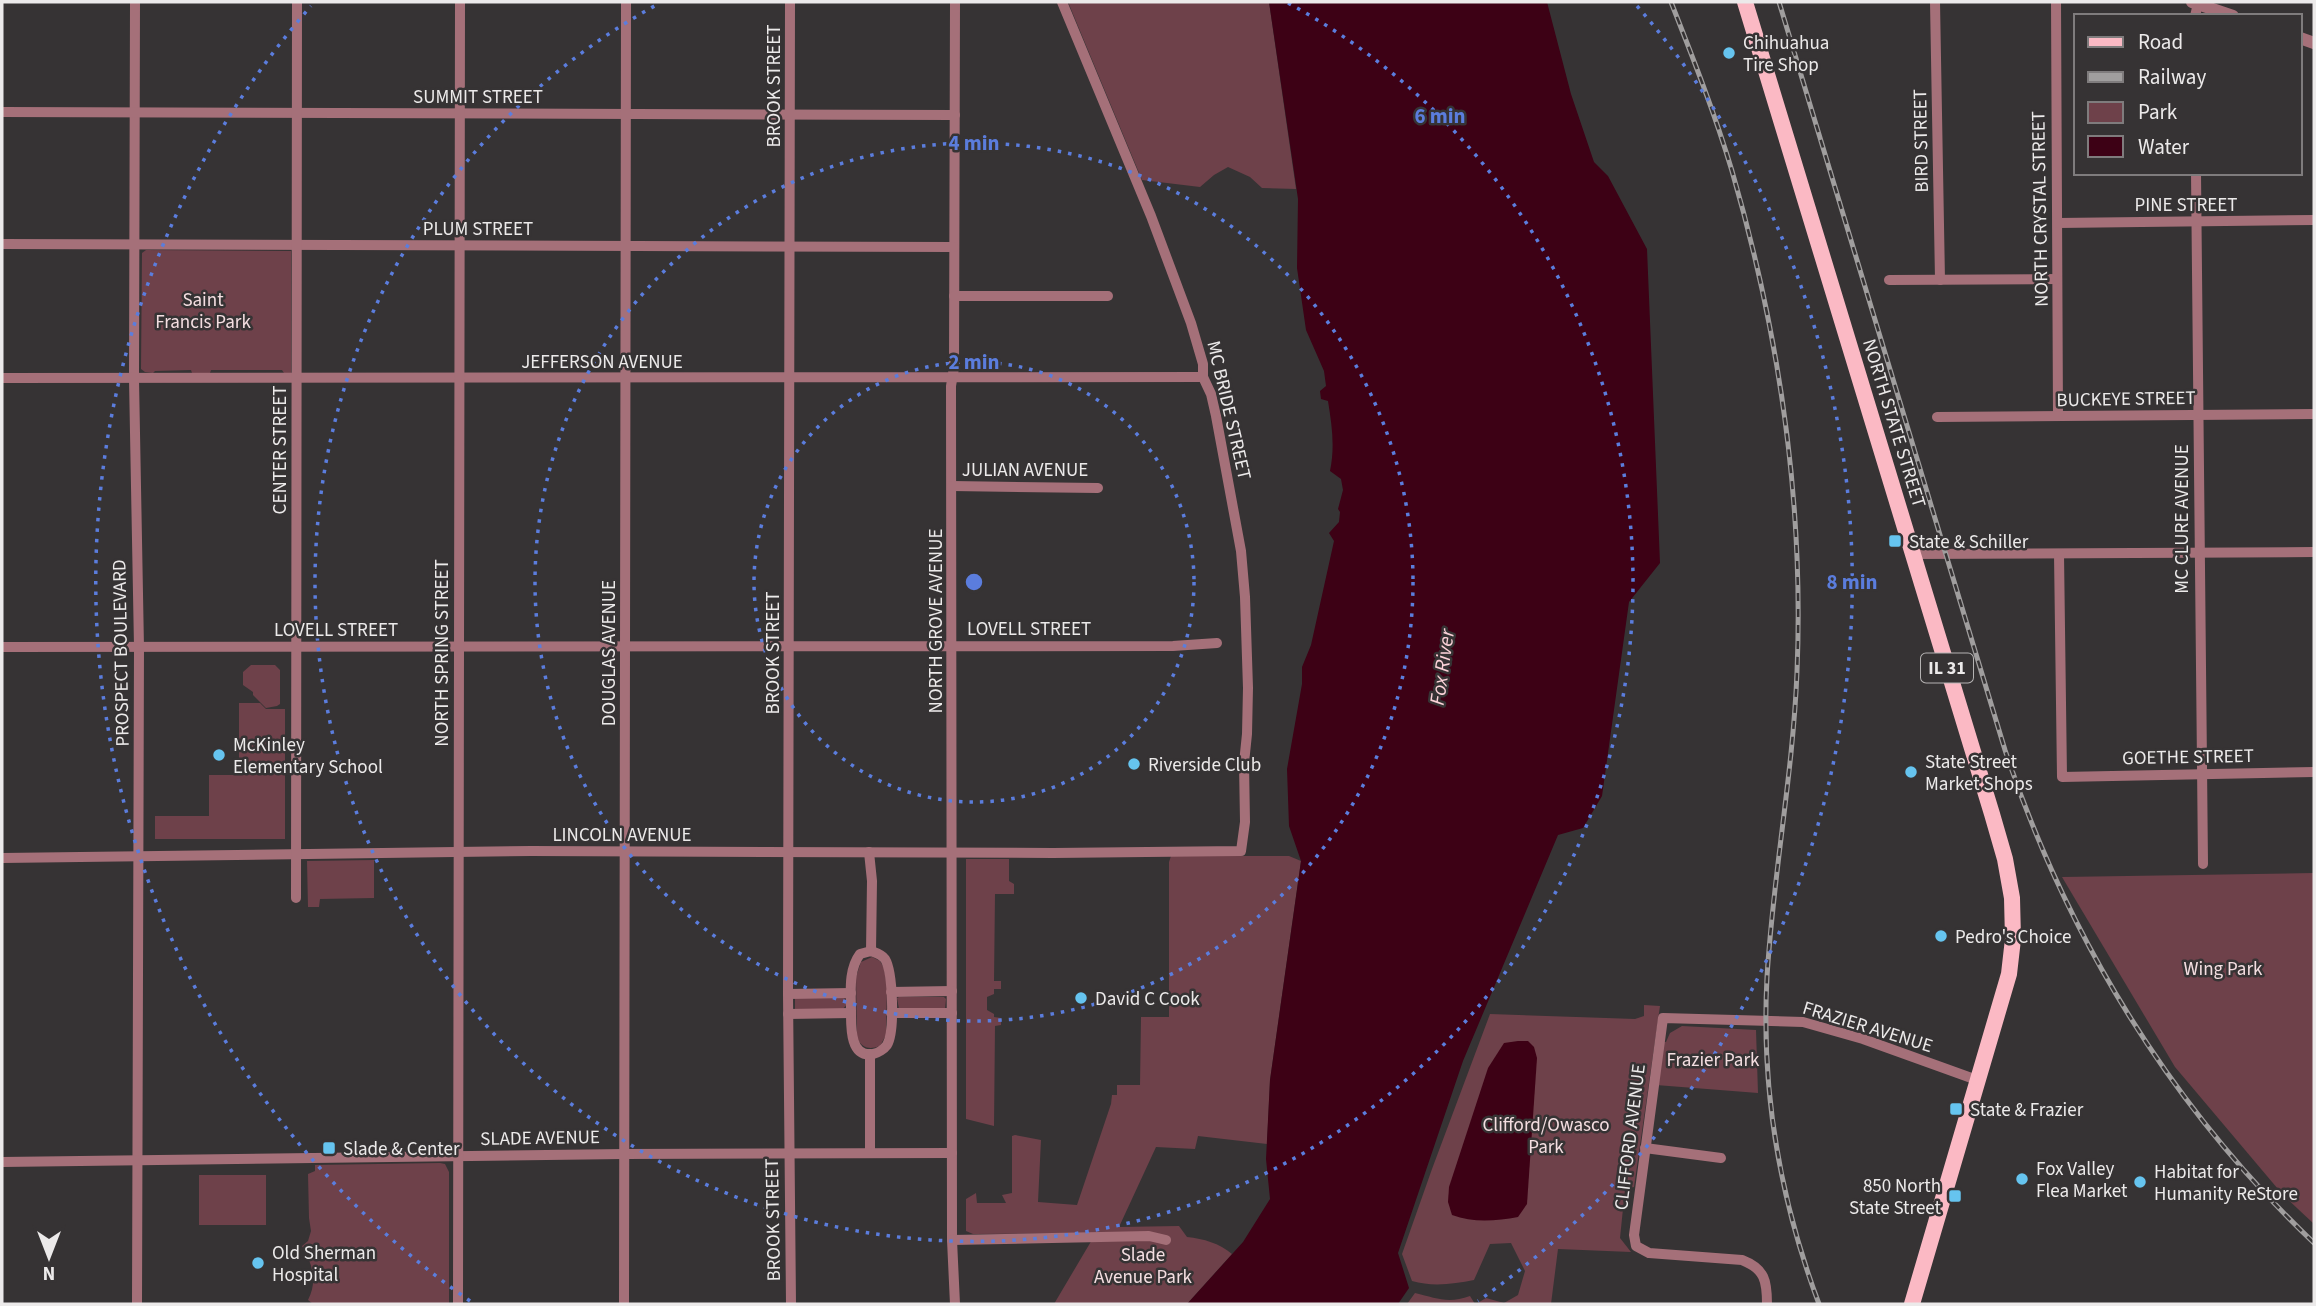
<svg xmlns="http://www.w3.org/2000/svg" width="2316" height="1306" viewBox="0 0 2316 1306" font-family="'Source Sans 3',sans-serif">
	<style>
		.green { fill: #6e414a }
		.water { fill: #3d0115 }
		.lines { fill: none; stroke-linecap: round; stroke-linejoin: round }
		.minor { stroke: #a57079; stroke-width: 10 }
		.tertiary { stroke: #a57079; stroke-width: 12 }
		.primary { stroke: #fbb9c4; stroke-width: 16 }
		.rail-casing { stroke: #a09e9e; stroke-width: 5 }
		.rail { stroke: #363334; stroke-width: 2.5; stroke-dasharray: 8; stroke-linecap: butt }
		.ring { fill: none; stroke: #5b7ddd; stroke-width: 3.5; stroke-dasharray: 3.5 7 }
		.poi-dot { fill: #66c4ef; stroke: #363334; stroke-width: 2.5 }
		.labels { text-anchor: middle; stroke-width: 5; stroke-linejoin: round; paint-order: stroke }
		.shield { fill: #363334; stroke: #b5b3b3; stroke-width: 2 }
		.shield-label { font-size: 18px; font-weight: bold; fill: #eceaea }
		.poi-label { font-size: 19px; fill: #eceaea; stroke: #363334; text-anchor: start }
		.street-label { font-size: 19px; fill: #eceaea; stroke: #363334 }
		.park-label { font-size: 19px; fill: #f4dee1; stroke: #363334 }
		.water-label { font-size: 21px; font-style: italic; fill: #fcd2d8; stroke: #363334 }
		.centre { fill: #5b7ddd; stroke: #363334; stroke-width: 3.5 }
		.ring-label { font-size: 21px; text-anchor: middle; font-weight: bold; fill: #5b7ddd; stroke: #363334; stroke-width: 5; stroke-linejoin: round; paint-order: stroke }
	</style>
	<rect width="100%" height="100%" fill="#363334"/>
	<g class="green">
		<polygon points="1068,2 1269,2 1296,189 1262,188 1250,177 1228,167 1214,175 1200,187 1142,180"/>
		<polygon points="146,250 291,251 291,373 284,373 282,370 211,370 210,373 192,373 191,370 155,371 153,373 145,372 141,369 142,253"/>
		<polygon points="251,665 275,665 280,670 280,704 277,706 266,708 253,695 253,692 243,685 243,672"/>
		<polygon points="239,703 260,703 266,709 285,709 285,839 155,839 155,816 209,816 209,775 239,775"/>
		<path d="M1171,856h118l12,5 -31,219 -3,64 -69,-8 -3,13 -39,-2 -37,80 60,-1 8,11c17,2 32,6 45,17l-45,50h-133l42,-71 -123,1 -7,-3v-32l10,-6 1,10h29l-4,-8 10,-2v-57l3,-1 26,5 -3,62 39,3 34,-101 1,-9h5v-10h23l1,-68h28v-155z"/>
		<polygon points="966,859 1009,859 1009,881 1014,884 1014,894 995,894 994,981 1001,981 1001,989 994,989 994,994 987,997 987,1010 994,1014 994,1017 1001,1018 1001,1025 995,1026 994,1126 966,1119"/>
		<polygon points="374,860 374,898 320,899 319,907 308,907 307,861"/>
		<polygon points="2314,873 2314,1224 2283,1195 2175,1067 2062,877"/>
		<path d="M872,957l8,4 4,7 3,18 -1,49 -6,11c-11,4 -17,2 -23,-7l-1,-62 5,-15z"/>
		<polygon points="844,997 847,1004 843,1009 795,1009 795,998"/>
		<polygon points="899,997 944,997 946,999 945,1009 899,1009 897,998"/>
		<path d="M1644,1005l16,1 -26,181 -9,2 -5,49 11,14 -73,-3 -7,55h-75l10,-6 18,5 14,-8 7,-24 -14,-28 -21,1 -16,36c-20,4 -42,7 -62,1l-10,-27 30,-85 58,-155 145,5 9,-3z"/>
		<polygon points="1682,1026 1756,1030 1758,1093 1656,1085 1662,1042 1666,1042 1670,1033"/>
		<path d="M440,1163l5,1 4,8v132h-136l-5,-4c10,-19 4,-37 -6,-54l6,-5 3,-10 -2,-13 -1,-44 7,-3v-6z"/>
		<rect x="199" y="1175" width="67" height="50"/>
		<path d="M1415,1293c21,5 33,11 55,3l5,8h-68z"/>
	</g>
	<g class="water">
		<path d="M1269,2h278l24,92 23,68 14,14 39,73 13,314 -31,39 -27,194 -19,32 -25,7 -95,226 -65,192 11,35 -11,16h-211l56,-62 27,-43 -4,-40 4,-79 31,-219 -12,-35 -2,-57 15,-85v-17l9,-22 23,-104 -5,-8 10,-11 1,-10 -2,-3 5,-19 -2,-11 -11,-8c5,-24 2,-45 -2,-70l-7,-2 -1,-8 6,-5 -2,-15 -18,-41 -9,-62 1,-69z"/>
		<path d="M1518,1041h10l6,6 3,11 -10,146 -9,13c-22,4 -45,6 -66,-2l-4,-13 1,-15 39,-119 16,-25z"/>
	</g>
	<g class="lines">
		<g class="minor">
			<polyline points="135,2 134,379 139,647 137,1304"/>
			<polyline points="790,2 788,994 791,1304"/>
			<polyline points="955,2 954,368 951,386 952,1240 955,1304"/>
			<polyline points="1935,2 1940,280"/>
			<polyline points="2056,2 2058,416"/>
			<polyline points="2195,16 2198,4"/>
			<polyline points="2,112 955,115"/>
			<polyline points="2196,173 2203,864"/>
			<polyline points="2058,223 2314,220"/>
			<polyline points="2,244 954,247"/>
			<polyline points="1889,280 2057,279"/>
			<polyline points="954,296 1108,296"/>
			<polyline points="2,378 1203,377"/>
			<polyline points="1937,417 2314,414"/>
			<polyline points="952,486 1098,488"/>
			<polyline points="1913,554 2314,552"/>
			<polyline points="2059,554 2062,777 2314,772"/>
			<polyline points="2,647 1173,646 1217,643"/>
			<polyline points="869,852 872,881 871,951"/>
			<polyline points="2,858 531,851 1053,853 1241,851 1245,822 1244,763 1247,734 1248,688 1245,597 1241,551 1216,416 1211,394 1203,377 1203,364 1191,323 1151,216 1062,2"/>
			<polyline points="296,898 297,2"/>
			<path d="M871,951c5,2 10,3 14,8 8,13 10,73 2,86 -3,4 -9,8 -14,9 -23,4 -22,-27 -22,-42 0,-19 -3,-42 9,-58z"/>
			<polyline points="891,992 952,991"/>
			<polyline points="788,994 851,993"/>
			<polyline points="891,1013 952,1013"/>
			<polyline points="788,1014 851,1013"/>
			<polyline points="1645,1148 1721,1158"/>
			<polyline points="870,1153 870,1054"/>
			<polyline points="2,1162 624,1154 952,1153"/>
			<polyline points="952,1240 1149,1236 1166,1240"/>
			<polyline points="458,1304 460,2"/>
			<polyline points="624,1304 626,2"/>
			<path d="M1767,1304c0,-23 -2,-35 -25,-44l-93,-7 -13,-7 -2,-11 29,-217 140,4 60,17 114,41"/>
		</g>
		<g class="tertiary">
			<polyline points="2192,2 2233,16"/>
			<polyline points="2300,38 2314,43"/>
		</g>
		<polyline class="primary" points="1745,2 1992,814 2005,859 2012,898 2013,939 2009,974 1912,1304"/>
		<defs>
			<g id="rail">
				<path d="M1671,2c22,56 44,112 61,169 47,162 72,332 65,501 -4,102 -24,203 -30,305 -6,111 13,223 52,327"/>
				<path d="M1779,2l226,748c62,187 166,357 309,493"/>
			</g>
		</defs>
		<use href="#rail" class="rail-casing"/>
		<use href="#rail" class="rail"/>
	</g>
	<g class="ring">
		<circle cx="974" cy="582" r="220"/>
		<circle cx="974" cy="582" r="439"/>
		<path d="M1288 3A659 659 0 1 1 660 3"/>
		<path d="M470 1301A878 878 0 0 1 311 6M1637 6A878 878 0 0 1 1478 1301"/>
	</g>
	<g class="poi-dot">
		<circle cx="1729" cy="53" r="7"/>
		<rect x="1888" y="534" width="14" height="14" rx="3.5"/>
		<circle cx="219" cy="755" r="7"/>
		<circle cx="1134" cy="764" r="7"/>
		<circle cx="1911" cy="772" r="7"/>
		<circle cx="1941" cy="936" r="7"/>
		<circle cx="1081" cy="998" r="7"/>
		<rect x="1949" y="1102" width="14" height="14" rx="3.5"/>
		<rect x="322" y="1141" width="14" height="14" rx="3.5"/>
		<circle cx="2022" cy="1179" r="7"/>
		<circle cx="2140" cy="1182" r="7"/>
		<rect x="1948" y="1189" width="14" height="14" rx="3.5"/>
		<circle cx="258" cy="1263" r="7"/>
	</g>
	<g class="labels">
		<rect class="shield" x="1921" y="653.5" width="52" height="29" rx="5"/>
		<g class="shield-label">
			<text x="1947" y="674">IL 31</text>
		</g>
		<g class="poi-label">
			<text x="1743" y="49">Chihuahua<tspan x="1743" dy="22">Tire Shop</tspan></text>
			<text x="1909" y="548">State &amp; Schiller</text>
			<text x="233" y="751">McKinley<tspan x="233" dy="22">Elementary School</tspan></text>
			<text x="1925" y="768">State Street<tspan x="1925" dy="22">Market Shops</tspan></text>
			<text x="1148" y="771">Riverside Club</text>
			<text x="1955" y="943">Pedro's Choice</text>
			<text x="1095" y="1005">David C Cook</text>
			<text x="1970" y="1116">State &amp; Frazier</text>
			<text x="343" y="1155">Slade &amp; Center</text>
			<text x="2036" y="1175">Fox Valley<tspan x="2036" dy="22">Flea Market</tspan></text>
			<text x="2154" y="1178">Habitat for<tspan x="2154" dy="22">Humanity ReStore</tspan></text>
			<text x="1941" y="1192" text-anchor="end">850 North<tspan x="1941" dy="22">State Street</tspan></text>
			<text x="272" y="1259">Old Sherman<tspan x="272" dy="22">Hospital</tspan></text>
		</g>
		<g class="street-label">
			<text transform="translate(773 86) rotate(-90)" y="7">BROOK STREET</text>
			<text x="478" y="103">SUMMIT STREET</text>
			<text transform="translate(1920 141) rotate(-91)" y="7">BIRD STREET</text>
			<text x="2186" y="211">PINE STREET</text>
			<text transform="translate(2039 209) rotate(-91)" y="7">NORTH CRYSTAL STREET</text>
			<text x="478" y="235">PLUM STREET</text>
			<text x="602" y="368">JEFFERSON AVENUE</text>
			<text transform="translate(2126 398) rotate(-1)" y="7">BUCKEYE STREET</text>
			<text transform="translate(1230 410) rotate(77)" y="7">MC BRIDE STREET</text>
			<text transform="translate(1895 423) rotate(73)" y="7">NORTH STATE STREET</text>
			<text transform="translate(279 450) rotate(-90)" y="7">CENTER STREET</text>
			<text x="1025" y="476">JULIAN AVENUE</text>
			<text transform="translate(2181 519) rotate(-90)" y="7">MC CLURE AVENUE</text>
			<text transform="translate(935 621) rotate(-90)" y="7">NORTH GROVE AVENUE</text>
			<text x="1029" y="635">LOVELL STREET</text>
			<text x="336" y="636">LOVELL STREET</text>
			<text transform="translate(120 653) rotate(-91)" y="7">PROSPECT BOULEVARD</text>
			<text transform="translate(441 653) rotate(-90)" y="7">NORTH SPRING STREET</text>
			<text transform="translate(608 653) rotate(-90)" y="7">DOUGLAS AVENUE</text>
			<text transform="translate(772 653) rotate(-90)" y="7">BROOK STREET</text>
			<text transform="translate(2188 756) rotate(-1)" y="7">GOETHE STREET</text>
			<text x="622" y="841">LINCOLN AVENUE</text>
			<text transform="translate(1868 1026) rotate(17)" y="7">FRAZIER AVENUE</text>
			<text transform="translate(540 1137) rotate(-1)" y="7">SLADE AVENUE</text>
			<text transform="translate(1629 1137) rotate(-83)" y="7">CLIFFORD AVENUE</text>
			<text transform="translate(772 1220) rotate(-91)" y="7">BROOK STREET</text>
		</g>
		<g class="park-label">
			<text x="203" y="306">Saint<tspan x="203" dy="22">Francis Park</tspan></text>
			<text x="2223" y="975">Wing Park</text>
			<text x="1713" y="1066">Frazier Park</text>
			<text x="1546" y="1131">Clifford/Owasco<tspan x="1546" dy="22">Park</tspan></text>
			<text x="1143" y="1261">Slade<tspan x="1143" dy="22">Avenue Park</tspan></text>
		</g>
		<g class="water-label">
			<text transform="translate(1442 667) rotate(-82)" y="7">Fox River</text>
		</g>
	</g>
	<circle cx="974" cy="582" r="10" class="centre"/>
	<g class="ring-label">
		<text x="1440" y="123">6 min</text>
		<text x="974" y="150">4 min</text>
		<text x="974" y="369">2 min</text>
		<text x="1852" y="589">8 min</text>
	</g>
	<rect width="2316" height="1306" fill="none" stroke="#eceaea" stroke-width="7"/>
	<rect x="2074" y="14" width="228" height="161" fill="#363334" stroke="#7f7c7d" stroke-width="2"/>
	<rect x="2088" y="37" width="35" height="10" fill="#fbb9c4" stroke="#7f7c7d" stroke-width="2"/>
	<text x="2138" y="49" font-size="21" fill="#eceaea">Road</text>
	<rect x="2088" y="72" width="35" height="10" fill="#a09e9e" stroke="#7f7c7d" stroke-width="2"/>
	<text x="2138" y="84" font-size="21" fill="#eceaea">Railway</text>
	<rect x="2088" y="102" width="35" height="21" fill="#6e414a" stroke="#7f7c7d" stroke-width="2"/>
	<text x="2138" y="119" font-size="21" fill="#eceaea">Park</text>
	<rect x="2088" y="136" width="35" height="21" fill="#3d0115" stroke="#7f7c7d" stroke-width="2"/>
	<text x="2138" y="154" font-size="21" fill="#eceaea">Water</text>
	<g transform="translate(49 1257) rotate(180)" stroke="#363334" stroke-width="5" paint-order="stroke">
	<path d="M0-5L12 26L0 18L-12 26Z" fill="#eceaea"/>
	<text y="-10" font-size="19" font-weight="bold" text-anchor="middle" fill="#eceaea">N</text>
	</g>
</svg>
